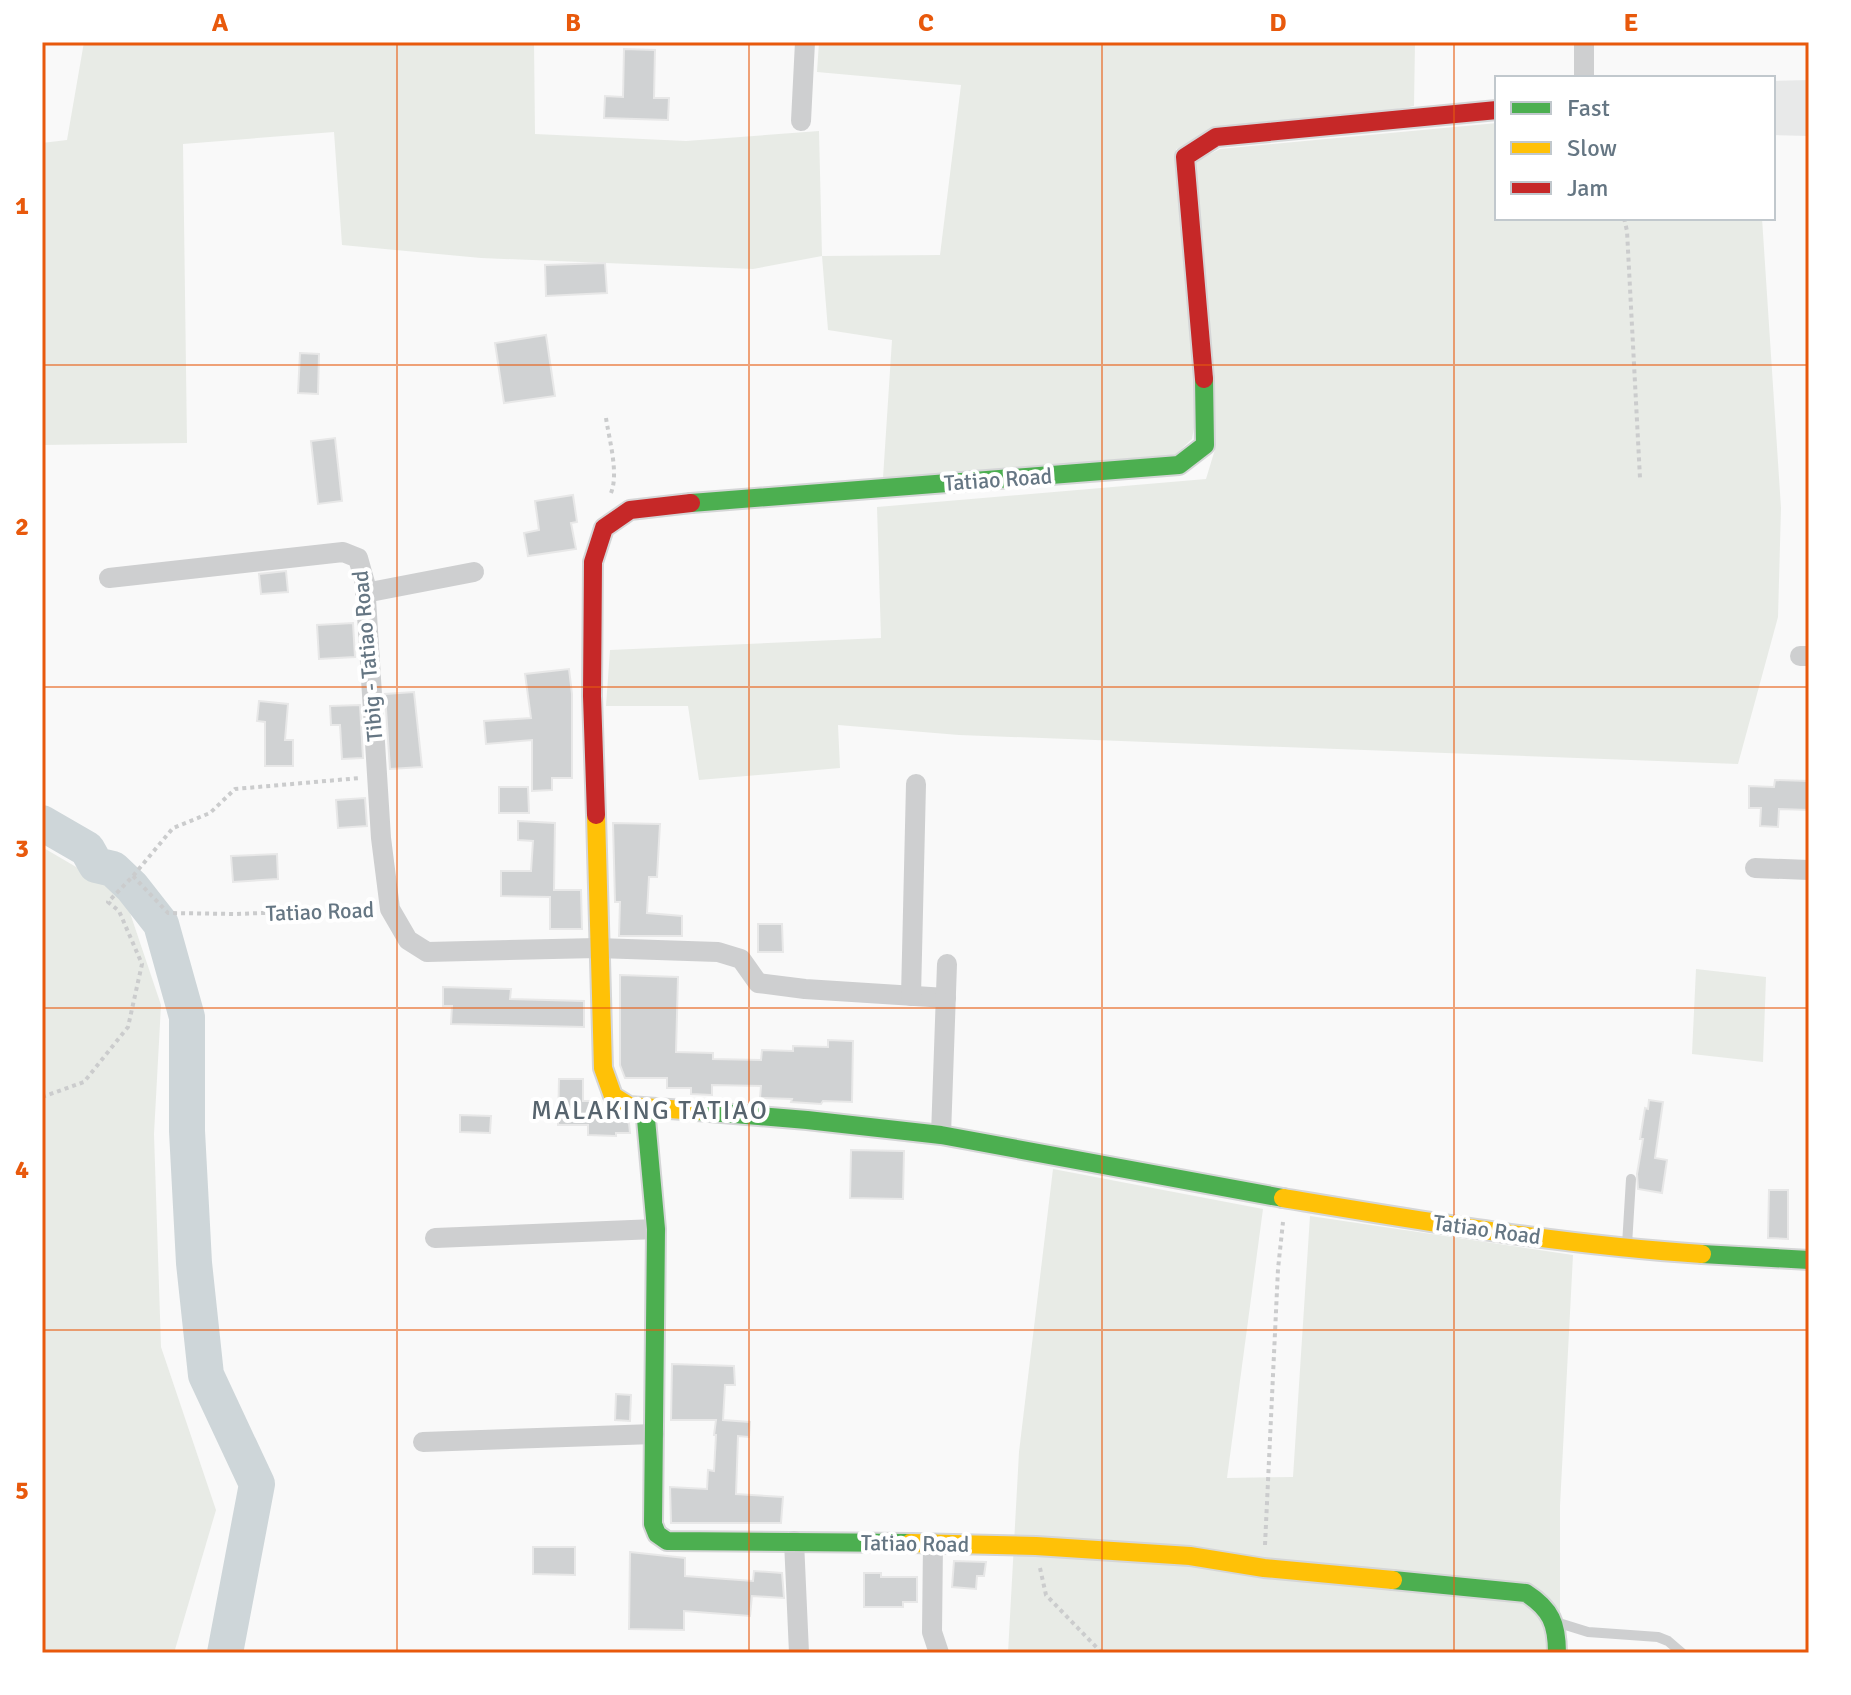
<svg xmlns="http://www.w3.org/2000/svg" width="1851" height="1695" viewBox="0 0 1851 1695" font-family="Signika,sans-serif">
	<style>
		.built { fill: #e8e9e9 }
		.green { fill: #e8ebe6 }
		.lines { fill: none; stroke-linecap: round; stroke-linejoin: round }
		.river { stroke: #ced6d9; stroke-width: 36 }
		.building { fill: #d0d2d3; stroke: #e8e8e8; stroke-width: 2 }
		.fast-casing { stroke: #d5d6d7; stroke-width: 22 }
		.slow-casing { stroke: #d5d6d7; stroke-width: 22 }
		.jam-casing { stroke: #d5d6d7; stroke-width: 22 }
		.path { stroke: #cbcccd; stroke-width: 4; stroke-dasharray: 4 4; stroke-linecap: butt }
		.lane { stroke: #cecfd0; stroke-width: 10 }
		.street { stroke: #cecfd0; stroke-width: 20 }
		.fast { stroke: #4caf50; stroke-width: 18 }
		.slow { stroke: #ffc107; stroke-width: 18 }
		.jam { stroke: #c62828; stroke-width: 18 }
		.grid { fill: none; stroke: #e8590c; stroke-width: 2; stroke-opacity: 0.55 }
		.labels { text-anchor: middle; stroke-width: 8; stroke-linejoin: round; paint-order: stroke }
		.street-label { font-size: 22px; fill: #657683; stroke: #fff }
		.quarter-label { font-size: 26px; letter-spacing: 2px; fill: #57646e; stroke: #fff }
		.neatline { fill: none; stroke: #e8590c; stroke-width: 3 }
		.grid-label { font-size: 26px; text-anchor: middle; font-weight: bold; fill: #e8590c }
	</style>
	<rect width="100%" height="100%" fill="#f9f9f9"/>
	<polygon class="built" points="1809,80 1809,136 1773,135 1773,81"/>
	<g class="green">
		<polygon points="84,42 534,42 535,134 686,141 819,131 822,256 940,255 961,85 817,72 819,42 1415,42 1414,106 1176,149 1197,411 1192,439 1175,455 883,478 892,340 828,330 822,256 753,269 481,258 342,245 334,132 183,144 187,443 42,445 42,143 67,140"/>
		<polygon points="1497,123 1497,218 1762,218 1781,508 1778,617 1738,764 959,735 838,725 840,768 699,780 688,706 606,706 610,650 881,638 877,507 1206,479 1216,446 1196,161 1220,149"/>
		<polygon points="42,847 124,895 161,1005 154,1134 161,1347 216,1510 174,1653 42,1653"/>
		<polygon points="1696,969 1766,977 1763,1062 1692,1054"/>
		<polygon points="1053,1169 1263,1209 1227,1478 1293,1477 1310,1216 1573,1255 1560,1506 1560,1653 1008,1653 1019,1452"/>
	</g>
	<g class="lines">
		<polyline class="river" points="42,823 87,849 96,865 113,869 132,887 161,924 187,1017 187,1131 194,1263 206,1375 257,1484 225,1653"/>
	</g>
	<g class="building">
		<polygon points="624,49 655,50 654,98 669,98 668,120 604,118 605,96 623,97"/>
		<polygon points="605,263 607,293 546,296 545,265"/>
		<polygon points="546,335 555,396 504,403 495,343"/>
		<polygon points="300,353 319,354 318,394 298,393"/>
		<polygon points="335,438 342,501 318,504 311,441"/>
		<polygon points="573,495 577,522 571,523 576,549 528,556 524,533 539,530 535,501"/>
		<polygon points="286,571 288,592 261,594 259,574"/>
		<polygon points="353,623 355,657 319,659 317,625"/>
		<polygon points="569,669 572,694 572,778 552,778 552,790 532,791 532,740 486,744 484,721 531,718 525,674"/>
		<polygon points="414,692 422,767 390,769 385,694"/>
		<polygon points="259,701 288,704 285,740 293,740 293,766 265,766 265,722 257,721"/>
		<polygon points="360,705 363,758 342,759 340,725 331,725 330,706"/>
		<polygon points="1775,780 1809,781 1809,810 1779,809 1778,827 1760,826 1761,808 1749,808 1749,786 1774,787"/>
		<polygon points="499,787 528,787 529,813 499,813"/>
		<polygon points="365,798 367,826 338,828 336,800"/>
		<polygon points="518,821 555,823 554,890 581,890 582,929 550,929 550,897 501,896 501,871 531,871 533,841 518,840"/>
		<polygon points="613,823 660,824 657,877 649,877 647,913 682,916 682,936 619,936 620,902 615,902"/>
		<polygon points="277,854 278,879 233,882 231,856"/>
		<polygon points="758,924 782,924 783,952 758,952"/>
		<polygon points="620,975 678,977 676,1052 713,1053 713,1059 761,1060 762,1050 793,1051 793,1046 828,1047 828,1040 853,1041 852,1102 823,1101 821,1104 791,1102 792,1099 760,1098 761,1086 712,1085 712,1095 691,1094 691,1088 667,1088 667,1078 625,1078 620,1065"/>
		<polygon points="443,987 511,989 510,999 584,1001 584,1027 451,1024 452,1006 443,1006"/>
		<polygon points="559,1079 583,1079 583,1101 597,1101 604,1110 629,1123 630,1133 616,1133 616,1136 588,1135 588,1125 558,1125"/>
		<polygon points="1649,1100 1663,1102 1655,1158 1667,1160 1662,1193 1638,1189 1637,1174 1643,1139 1640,1139 1645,1108 1648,1109"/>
		<polygon points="460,1115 491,1116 490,1133 460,1132"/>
		<polygon points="851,1150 904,1151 903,1199 850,1198"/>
		<polygon points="1769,1190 1788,1190 1788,1239 1768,1238"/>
		<polygon points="672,1364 734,1366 735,1385 725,1385 723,1420 750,1422 749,1437 738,1436 736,1494 783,1497 781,1523 671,1523 670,1487 707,1489 708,1470 714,1471 716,1435 714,1435 716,1420 671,1420"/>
		<polygon points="616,1394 631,1395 630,1421 615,1420"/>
		<polygon points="533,1547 575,1547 575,1575 533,1574"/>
		<polygon points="630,1552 685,1558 685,1576 753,1581 754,1571 782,1573 784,1598 752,1596 750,1616 684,1611 684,1630 629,1629"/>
		<polygon points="954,1561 986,1562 984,1576 977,1576 976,1589 952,1587"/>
		<polygon points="864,1573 881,1573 881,1577 917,1577 917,1602 903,1602 903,1607 864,1607"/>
	</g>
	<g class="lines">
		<defs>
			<g id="fast">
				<polyline points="691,503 1179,465 1205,445 1204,379"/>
				<polyline points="645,1108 656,1229 653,1524 657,1534 667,1541 910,1543"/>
				<polyline points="697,1111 807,1120 941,1135 1283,1198"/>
				<polyline points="1702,1254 1809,1260"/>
				<path d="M1393,1580l133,13c25,16 31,31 31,60"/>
			</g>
			<g id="slow">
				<polyline points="596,815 603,1068 613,1096 629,1106 697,1111"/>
				<path d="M1283,1198c139,23 279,47 419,56"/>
				<polyline points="910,1543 1036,1546 1190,1556 1264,1568 1393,1580"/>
			</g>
			<g id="jam">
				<polyline points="1204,379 1185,157 1216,137 1497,110"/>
				<polyline points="596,815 592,696 593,562 604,528 630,510 691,503"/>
			</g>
		</defs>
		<use href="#fast" class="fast-casing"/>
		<use href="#slow" class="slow-casing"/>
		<use href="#jam" class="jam-casing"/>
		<g class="path">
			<polyline points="1624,218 1627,231 1640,478"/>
			<path d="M606,418c3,21 13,55 5,75"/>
			<polyline points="133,876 168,913 235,914 371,909"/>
			<polyline points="42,1097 84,1082 128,1027 142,964 119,911 108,902 133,876 173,828 210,813 235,789 360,778"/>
			<polyline points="1265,1545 1278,1269 1283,1222"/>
			<polyline points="1040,1568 1046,1595 1102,1653"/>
		</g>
		<g class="lane">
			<polyline points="1627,1245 1631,1179"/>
			<polyline points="1559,1623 1588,1632 1658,1637 1668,1641 1682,1653"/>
		</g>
		<g class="street">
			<polyline points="1584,78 1584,42"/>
			<polyline points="801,121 805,42"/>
			<polyline points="109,578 343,552 358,558 365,583 381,838 390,909 408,940 427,952 597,948 718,952 741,959 758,983 805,989 946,998"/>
			<polyline points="365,593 474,572"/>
			<polyline points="1800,656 1809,656"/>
			<polyline points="1755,868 1809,870"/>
			<polyline points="911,996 916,784"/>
			<polyline points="941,1135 947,964"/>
			<polyline points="435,1238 656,1229"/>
			<polyline points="423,1442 654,1434"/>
			<polyline points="794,1541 799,1653"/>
			<polyline points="933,1543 932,1632 939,1653"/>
		</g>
		<use href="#fast" class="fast"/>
		<use href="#slow" class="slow"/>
		<use href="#jam" class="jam"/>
	</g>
	<path class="grid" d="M397,42v1611M749,42v1611M1102,42v1611M1454,42v1611M42,365h1767M42,687h1767M42,1008h1767M42,1330h1767"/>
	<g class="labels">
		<g class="street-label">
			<text transform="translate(998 479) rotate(-4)" y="8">Tatiao Road</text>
			<text transform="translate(367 656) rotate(-95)" y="8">Tibig - Tatiao Road</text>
			<text transform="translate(320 911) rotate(-2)" y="8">Tatiao Road</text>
			<text transform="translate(1487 1229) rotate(8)" y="8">Tatiao Road</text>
			<text transform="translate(915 1543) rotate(1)" y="8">Tatiao Road</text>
		</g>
		<g class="quarter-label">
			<text x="650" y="1119">MALAKING TATIAO</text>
		</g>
	</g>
	<rect width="1851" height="1695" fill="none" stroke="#ffffff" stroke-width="88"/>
	<rect x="1495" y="76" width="280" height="144" fill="#ffffff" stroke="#c1c8cd" stroke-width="2"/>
	<rect x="1511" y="102" width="40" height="12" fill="#4caf50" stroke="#c1c8cd" stroke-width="2"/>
	<text x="1567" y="116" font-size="24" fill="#657683">Fast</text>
	<rect x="1511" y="142" width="40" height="12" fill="#ffc107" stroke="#c1c8cd" stroke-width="2"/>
	<text x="1567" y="156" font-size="24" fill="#657683">Slow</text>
	<rect x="1511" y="182" width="40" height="12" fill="#c62828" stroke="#c1c8cd" stroke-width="2"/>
	<text x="1567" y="196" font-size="24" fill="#657683">Jam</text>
	<rect x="44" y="44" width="1763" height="1607" class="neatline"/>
	<g class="grid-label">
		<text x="220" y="31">A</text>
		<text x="573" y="31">B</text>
		<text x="926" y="31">C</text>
		<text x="1278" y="31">D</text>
		<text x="1631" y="31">E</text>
		<text x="22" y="214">1</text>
		<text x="22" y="535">2</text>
		<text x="22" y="857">3</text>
		<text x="22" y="1178">4</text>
		<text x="22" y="1499">5</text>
	</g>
</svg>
